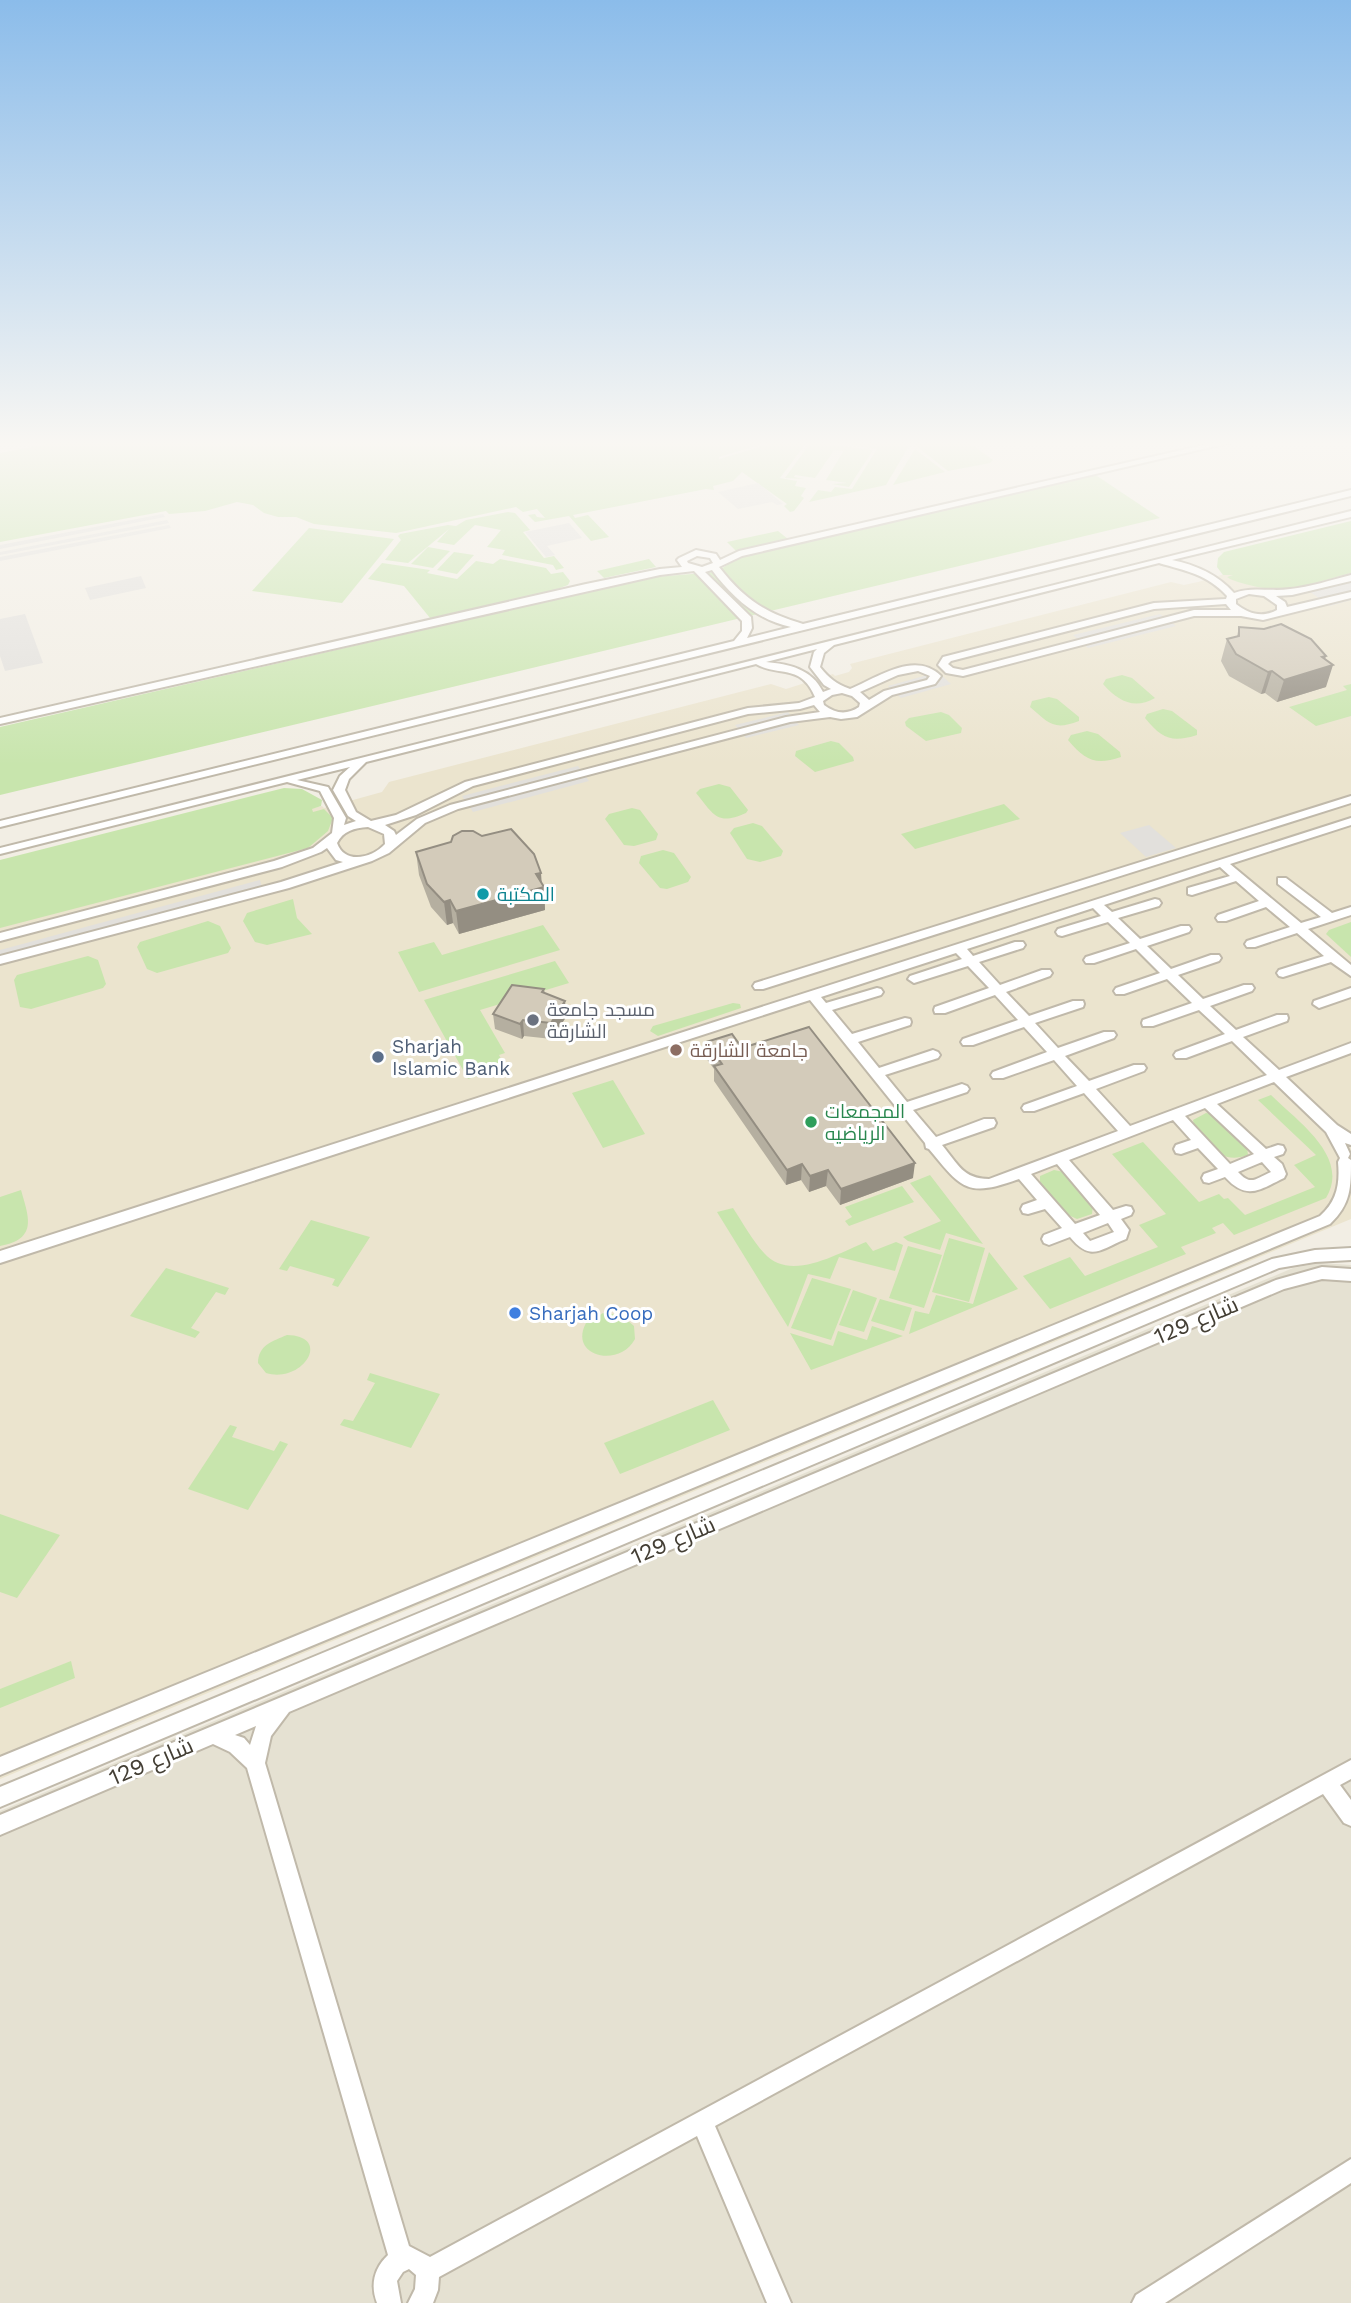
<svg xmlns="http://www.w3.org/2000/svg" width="1351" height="2303" viewBox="0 0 1351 2303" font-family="'Work Sans',Cairo,sans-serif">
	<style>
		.residential { fill: #e5e1d2 }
		.education { fill: #ebe4ce }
		.green { fill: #c8e5ad }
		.parking { fill: #e2e0dc }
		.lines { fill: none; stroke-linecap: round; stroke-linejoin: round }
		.minor-casing { stroke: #c0b9aa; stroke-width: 4 }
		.minor { fill: #fff; fill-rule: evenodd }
		.wall { fill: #b5afa0 }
		.shaded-wall { fill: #948e82 }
		.building { fill: #d3cbba; stroke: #948e82; stroke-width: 2 }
		.culture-dot { fill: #0f9aa8; stroke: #fff; stroke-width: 2.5 }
		.worship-dot { fill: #6b7280; stroke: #fff; stroke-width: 2.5 }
		.education-dot { fill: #8d6e63; stroke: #fff; stroke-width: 2.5 }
		.service-dot { fill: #5c6f8a; stroke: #fff; stroke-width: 2.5 }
		.leisure-dot { fill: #2e9e5b; stroke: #fff; stroke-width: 2.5 }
		.shop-dot { fill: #3f7fe0; stroke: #fff; stroke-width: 2.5 }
		.labels { text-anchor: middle; stroke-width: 6; stroke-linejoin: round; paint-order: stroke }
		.culture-label { font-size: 19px; fill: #0d838f; stroke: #fff; text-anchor: start }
		.worship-label { font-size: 19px; fill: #5b616d; stroke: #fff; text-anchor: start }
		.service-label { font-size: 19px; fill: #4e5e75; stroke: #fff; text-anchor: start }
		.education-label { font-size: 19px; fill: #785e54; stroke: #fff; text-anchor: start }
		.leisure-label { font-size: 19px; fill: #27864d; stroke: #fff; text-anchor: start }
		.shop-label { font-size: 19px; fill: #366cbe; stroke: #fff; text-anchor: start }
		.near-street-label { font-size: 23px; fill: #433e34; stroke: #fff }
	</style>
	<rect width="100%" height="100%" fill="#f2eee4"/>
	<polygon class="residential" points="1320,1263 1351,1265 1351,2303 0,2303 0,1811 1293,1268"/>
	<polygon class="education" points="1351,536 1351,1219 0,1779 0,882 322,806 324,808 382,792 389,782 771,684 786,689 833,674 835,676 849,672 852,668 850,664 1171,582 1184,585 1198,582"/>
	<g class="green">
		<polygon points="58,442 770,442 719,457 719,459 777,442 807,442 780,478 797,481 795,486 806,488 801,496 804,498 794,511 790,512 784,506 787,504 742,472 733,481 713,486 714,490 706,489 573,515 575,518 588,515 609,537 591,541 569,516 535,522 528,515 535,514 537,517 545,518 537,509 523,512 516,507 396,533 314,524 296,517 278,517 264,513 253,505 237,502 205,511 169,514 166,511 0,542 0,453"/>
		<polygon points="811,442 873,450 849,487 832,484 847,483 826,480 846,447 843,451 834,450 815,478 795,475 794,477 804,479 785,478"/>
		<polygon points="835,442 904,442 909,446 886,485 809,502 818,490 831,492 835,487 852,489 877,449"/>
		<polygon points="911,442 968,442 993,460 990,463 948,471"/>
		<polygon points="915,449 945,472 893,485"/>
		<polygon points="1094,474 1160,518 0,795 0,727 654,577 717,572 738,557"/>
		<polygon points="508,512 515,513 530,530 523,532 544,558 554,556 564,568 556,570 553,565 502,555 505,550 487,547 501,530 475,525 454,545 437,542 449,529 408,563 385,560 401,540 398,536 400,534 448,525 456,526 466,520"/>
		<path d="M1351,521v52c-46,12 -72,25 -121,6l-3,-2 6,-2h-10l-6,-8 1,-9 6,-6z"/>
		<polygon points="309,528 394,539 342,603 252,591"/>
		<polygon points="778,531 788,539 736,551 727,542"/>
		<polygon points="428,547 450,551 433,568 411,564"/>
		<polygon points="454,552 474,555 457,574 437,570"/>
		<polygon points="500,559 546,568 551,574 563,572 570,581 568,585 552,591 430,618 404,586 368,579 382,563 430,570 427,573 457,579 476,561 493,564"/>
		<polygon points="649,559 656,567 604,578 597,571"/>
		<path d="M1122,675l10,3 23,20c-21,12 -37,3 -52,-14l3,-5z"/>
		<polygon points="1351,684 1351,716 1316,726 1289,707 1347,690 1343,686"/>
		<path d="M1049,697l8,2 22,18v4c-26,10 -30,2 -49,-14l2,-6z"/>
		<path d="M1163,709l9,2 25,19v5c-25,8 -35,4 -52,-17l2,-4z"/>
		<polygon points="941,712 949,715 962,728 961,733 926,741 906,726 905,722 909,718"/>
		<path d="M1087,731l11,3 22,18 1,5c-26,9 -36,3 -53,-17l3,-5z"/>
		<polygon points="831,741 839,743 853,757 854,761 815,772 795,756 796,751"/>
		<path d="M719,784l11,3 18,23 -2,3c-29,13 -32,2 -50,-20l4,-4z"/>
		<polygon points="284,788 302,789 322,800 321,806 312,809 313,812 324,809 333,818 328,831 308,848 0,928 0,860"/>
		<polygon points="1004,804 1020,819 915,849 901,834"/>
		<polygon points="632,808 640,810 658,834 656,840 634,846 624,845 605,819 609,814"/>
		<polygon points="753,823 762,826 783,851 781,856 760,862 747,859 730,833 734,828"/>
		<polygon points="663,850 674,853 691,877 688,882 667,889 660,888 639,863 641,856"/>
		<polygon points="293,899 297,918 312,934 267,945 255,942 243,921 247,913"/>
		<polygon points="208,921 220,926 231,948 228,953 157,973 147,969 137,947 140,942"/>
		<polygon points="1351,922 1351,957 1326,934 1329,930"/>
		<polygon points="543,925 560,950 419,992 398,952 434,942 442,955"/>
		<polygon points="88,956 98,960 106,984 103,988 31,1009 20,1007 14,980 17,975"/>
		<polygon points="555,961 569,983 480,1010 505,1053 499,1055 506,1068 468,1079 424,1000"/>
		<polygon points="733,1003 740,1004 741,1008 658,1036 650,1031 653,1026"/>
		<polygon points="613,1080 645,1134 603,1148 572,1093"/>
		<path d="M1271,1095c26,26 80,62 55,103l-92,37 -11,-12 -11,5 4,5 -35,14 5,7 -136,55 -27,-33 47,-19 15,19 73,-29 -19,-22 27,-11 -54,-60 31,-12 56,60 20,-8 5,5 4,-1 17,17 70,-28 -21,-22 22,-10 -58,-55z"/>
		<path d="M1206,1113l6,1 35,33 1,8c-29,10 -37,-10 -54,-30l-1,-5z"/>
		<polygon points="1054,1170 1064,1172 1093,1205 1092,1214 1077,1219 1066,1214 1040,1182 1040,1176"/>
		<polygon points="930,1175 983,1244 946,1233 940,1250 908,1241 903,1237 941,1221 910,1183"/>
		<polygon points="902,1186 914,1202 849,1226 845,1221 852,1217 845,1207"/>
		<path d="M21,1190c8,28 17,49 -21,56v-49z"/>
		<path d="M733,1208c10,15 19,32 31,45 26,30 74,0 102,-11l7,9 23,-9 7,3 -8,26 -56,-14 -9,22 -22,-5 -20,53 -71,-115z"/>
		<polygon points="311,1220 370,1237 338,1287 332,1285 335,1279 290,1266 287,1271 279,1269"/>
		<polygon points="949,1238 985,1248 969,1302 932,1292"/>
		<polygon points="908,1246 942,1255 924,1308 889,1298"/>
		<polygon points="989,1252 1018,1289 909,1334 915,1311 929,1314 936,1295 973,1304"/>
		<polygon points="166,1268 229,1288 225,1295 216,1292 191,1328 200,1332 195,1338 130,1316"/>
		<polygon points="812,1278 851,1289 831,1340 791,1328"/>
		<polygon points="853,1290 877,1298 864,1332 839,1325"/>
		<polygon points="880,1299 912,1308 904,1331 871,1321"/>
		<path d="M603,1313l18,2 13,11 1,13c-16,30 -67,17 -49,-16z"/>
		<polygon points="872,1326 903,1336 811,1370 790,1333 833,1346 838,1331 867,1340"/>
		<path d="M287,1335c46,1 16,49 -21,38l-8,-10c0,-18 15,-22 29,-28z"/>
		<polygon points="370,1373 440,1394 411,1448 340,1425 344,1419 353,1421 375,1383 367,1380"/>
		<polygon points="713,1400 730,1430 620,1474 604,1443"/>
		<polygon points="230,1425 237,1427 232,1437 274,1451 280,1441 288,1444 248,1510 188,1489"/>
		<polygon points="0,1514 60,1535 17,1598 0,1592"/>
		<polygon points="71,1661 75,1678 0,1708 0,1689"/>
	</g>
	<g class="parking">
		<polygon points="758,483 783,504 777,505 772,502 738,509 718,492"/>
		<polygon points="163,514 165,517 0,549 0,545"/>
		<polygon points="167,520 169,523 0,555 0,552"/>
		<polygon points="569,523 582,538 547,546 555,555 546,557 525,532"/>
		<polygon points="169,525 171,528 0,561 0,557"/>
		<polygon points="1351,573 1351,600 1330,606 1303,587"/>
		<polygon points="141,576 146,588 90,600 85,588"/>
		<polygon points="25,614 43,663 5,671 0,656 0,619"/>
		<polygon points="1160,614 1176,626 1088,648 1073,635"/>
		<polygon points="938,672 951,684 901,698 888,686"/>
		<polygon points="788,712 799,725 746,738 735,725"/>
		<polygon points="578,766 589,781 473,812 462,796"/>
		<polygon points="1149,825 1176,848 1146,857 1120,833"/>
		<polygon points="260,880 262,887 0,956 0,950"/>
	</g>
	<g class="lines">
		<defs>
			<g id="minor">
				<path d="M1217,442h16l-491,114 -23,11c25,32 46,46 84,57l548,-134v6l-1351,331v-6l734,-180 8,-10v-10l-48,-50 -34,4 -660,149v-6l586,-134 74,-15 22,-2 -5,-7 2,-2 17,-8 20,4 4,6 19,-9zM697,556l13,2 3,5 -11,4 -14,-4 -1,-2zM712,570c20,27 45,50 79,57l-44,11 5,-10 -1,-11 -46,-45z"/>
				<path d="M1351,511v6l-179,43c24,5 45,14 62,33 18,-7 37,-1 56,-4 20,-2 41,-9 61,-14v6l-59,14 -16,1 9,6 2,5 64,-15v6l-88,22 -22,-4h-47l-231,60 -17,-3 -8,-8 5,-8 211,-54 72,-4 1,-3c-20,-22 -41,-25 -68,-33l-325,82 -10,8 -4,14c9,11 16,17 30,22 27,-11 65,-39 91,-13l-6,8 -43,11 -35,22 -16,2 -11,-2 -40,5 -332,87 -33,14 -36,30 -17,8 -83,27 -289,76v-8l281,-74 62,-20 -7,-2 -9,-12 -6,4 -39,15 -282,74v-8l274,-72 39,-13 19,-15 2,-15 -14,-27 -33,-9 -287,72v-6zM1249,594l15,2 13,9v5c-15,8 -28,4 -41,-6v-5zM1226,604l5,6h-37l-231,60 -10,-2 -5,-4 3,-3 203,-52zM817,649l-3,3 -4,15 14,18 7,4 -8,3c-11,-23 -34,-28 -57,-30zM756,664c22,13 45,-1 59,33l-16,6 -51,5 -283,74 -69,33 -25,6 -15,-9 -11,-22 4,-11 17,-17zM918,671l12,5 -3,4 -43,11 -15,9 -9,-8 38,-17zM842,693l10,3 8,7 -1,4c-12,8 -23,7 -35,-2l-1,-4 9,-6zM814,705l6,7 -34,5 -336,88 -33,14 -21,16 -2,-4 -9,-6 31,-10 57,-29 275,-72 52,-5zM350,767l-10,9 -7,14 15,26 8,5 -12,4 2,-7 -18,-31 -31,-7zM368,827l16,7 1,10c-13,14 -40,21 -48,-1 6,-12 17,-15 31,-16z"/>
				<polygon points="1351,796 1351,803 763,989 755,989 753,986 755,983"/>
				<path d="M1351,818v7l-121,39 71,59 20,-6 -43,-33v-6h8l46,35 19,-6v8l-43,14 43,36v11l-20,-14 -48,15 -4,-1 -2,-3 2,-3 45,-14 -27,-23 -42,14h-8l-2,-3 2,-3 43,-14 -24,-20 -40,14h-8l-2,-3 2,-3 41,-14 -23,-20 -44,14 -4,-1v-6l42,-12 -10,-9 -116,38 8,7 43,-13 4,1 2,3 -2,3 -41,12 22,21 41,-13h8l2,3 -2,3 -42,14 24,23 40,-14h8l2,3 -2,3 -41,14 25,24 41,-14h8l2,3 -2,3 -42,15 26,24 41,-15h10l1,3 -1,3 -44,16 36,33 72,-27v10l-65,24 51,48 14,9v11l-6,-2 5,11 -2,4 3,2c0,28 0,44 -21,64l-1330,551v-18l1320,-541c17,-15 20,-32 18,-54l2,-4 -14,-26 -52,-50 -57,22 49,45 12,-4 5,1 2,4 -2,4 -9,3 8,7 4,10 -2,4c-25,12 -37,23 -59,-1l-16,6 -5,-1 -2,-4 2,-4 14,-5 -20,-21 -17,6 -5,-1 -2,-4 2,-4 15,-5 -18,-20 -104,40 44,50 13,-4 5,1 2,4 -2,4 -10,4 8,11 -3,9c-27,11 -35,23 -56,-2l-21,8 -5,-2 -2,-4 2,-4 18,-7 -17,-19 -17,5 -5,-1 -2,-4 2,-4 14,-5 -18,-21c-52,19 -57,10 -90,-30l-3,-1 -1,-5 -115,-143 -810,263v-12zM1093,908l8,8 -43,13 -2,3 2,3 4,1 46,-14 22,21 -44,14 -2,3 2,3h8l42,-14 24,24 -44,15 -2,3 2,3h8l43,-15 25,24 -49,17 -1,3 1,3h10l46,-16 26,24 -49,18 -2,3 2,3h10l46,-17 35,34 -137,51 -34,-37 48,-18 2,-3 -2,-3h-10l-45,16 -24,-25 49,-18 2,-3 -2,-3h-10l-46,16 -23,-25 48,-16 1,-3 -1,-3h-10l-44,15 -23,-24 44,-16 2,-3 -2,-3h-8l-42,15 -21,-23 44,-14 2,-3 -2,-3h-8l-42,14 -6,-7zM956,953l6,6 -52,17 -2,3 6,4 54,-17 21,22 -54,19 -1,3 1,3h10l50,-18 23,25 -55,19 -2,3 2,3h10l51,-18 23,25 -54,20 -2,3 2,3h10l51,-18 23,26 -53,19 -2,3 2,3h10l50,-18 34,38 -129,48c-26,0 -31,-15 -47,-34l52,-18 2,-4 -2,-4h-10l-48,18 -23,-27 54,-18 2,-3 -2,-3 -5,-2 -55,18 -22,-27 53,-17 2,-3 -2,-3 -5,-2 -54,18 -21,-26 52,-17 1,-3 -1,-3 -5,-1 -53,16 -20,-24 49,-15 2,-3 -2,-3 -4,-1 -51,15 -5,-6zM1205,1108l49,46 -24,10 -45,-48zM1262,1162l9,10c-16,7 -20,14 -33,0zM1057,1164l43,51 -25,9 -44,-50zM1108,1223l6,9 -24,9 -7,-8z"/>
				<polygon points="1351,988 1351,997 1319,1008 1313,1004 1314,1001"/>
				<polygon points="1351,1248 1351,1260 1315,1262 1279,1268 0,1807 0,1787 1272,1259 1315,1250"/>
				<path d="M1322,1267l29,2v12l-29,-2 -38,10 -995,423 -18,24 -6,27 144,483 21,11 921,-497v19l-11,6 11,15v26l-7,-3 -21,-29 -608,332 76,177h-24l-70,-167 -258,141 -1,13 -5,13h-25l7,-14 1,-14 -7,-6 -6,3 -6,9 4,22h-24c-7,-18 -3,-35 11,-48l-141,-487 -17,-16 -17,-8 -213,91v-20l1276,-535zM256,1726l-6,19 -6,-7 -9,-3z"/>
				<polygon points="1351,2159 1351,2183 1165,2303 1132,2303 1136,2295"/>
			</g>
		</defs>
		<use href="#minor" class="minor-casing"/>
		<use href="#minor" class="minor"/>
	</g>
	<g class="wall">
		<polygon points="1239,627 1325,659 1326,687 1277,702 1265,693 1261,694 1229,676 1221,661 1227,639 1237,636"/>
		<polygon points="482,836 541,873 541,883 544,887 545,910 459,934 453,923 447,925 431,907 419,875 416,852"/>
		<polygon points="544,989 545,993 565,1001 566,1017 552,1039 524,1036 522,1039 495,1029 493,1014"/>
		<polygon points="706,1042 742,1048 913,1178 840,1205 826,1186 809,1192 801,1180 786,1185 714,1081 714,1069 706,1058"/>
	</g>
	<g class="shaded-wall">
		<polygon points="1326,656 1322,668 1333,665 1326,687 1277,702 1284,680 1322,657"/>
		<polygon points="1272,671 1265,693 1261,694 1268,672"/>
		<polygon points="541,873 542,887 544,887 545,910 459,934 456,911"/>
		<polygon points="450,900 453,923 447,925 444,902"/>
		<polygon points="565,1001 566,1017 552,1039 551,1023"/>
		<polygon points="523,1020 524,1036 522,1039 520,1024"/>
		<polygon points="915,1163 913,1178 840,1205 841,1189"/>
		<polygon points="802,1164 801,1180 786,1185 787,1170"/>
		<polygon points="828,1170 826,1186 809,1192 810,1176"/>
	</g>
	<g class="building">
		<polygon points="1281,624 1311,639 1326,656 1322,657 1333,665 1284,680 1272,671 1268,672 1236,654 1227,639 1239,636 1239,627 1264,629"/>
		<polygon points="511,829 534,854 541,873 536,874 544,887 456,911 450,900 444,902 427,884 416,852 451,842 453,836 462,831 473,831 482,836"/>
		<polygon points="512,985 544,989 542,992 565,1001 551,1023 523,1020 520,1024 493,1014"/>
		<polygon points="809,1027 915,1163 841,1189 828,1170 810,1176 802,1164 787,1170 714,1066 722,1064 706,1042 732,1034 742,1048"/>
	</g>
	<linearGradient id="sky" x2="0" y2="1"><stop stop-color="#8bbcea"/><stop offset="0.58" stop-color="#f9f7f3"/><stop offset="1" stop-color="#f9f7f3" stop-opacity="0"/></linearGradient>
	<rect width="1351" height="765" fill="url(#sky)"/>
	<circle class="culture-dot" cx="483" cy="894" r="7"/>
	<circle class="worship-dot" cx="533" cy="1020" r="7"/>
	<circle class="education-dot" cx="676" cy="1050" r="7"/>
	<circle class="service-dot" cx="378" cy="1057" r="7"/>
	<circle class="leisure-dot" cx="811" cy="1122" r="7"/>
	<circle class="shop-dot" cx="515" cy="1313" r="7"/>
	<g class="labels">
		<g class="culture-label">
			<text x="497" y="901">المكتبة</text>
		</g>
		<g class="worship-label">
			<text x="547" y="1016">مسجد جامعة<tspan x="547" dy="22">الشارقة</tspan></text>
		</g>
		<g class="service-label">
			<text x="392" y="1053">Sharjah<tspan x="392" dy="22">Islamic Bank</tspan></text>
		</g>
		<g class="education-label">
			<text x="690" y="1057">جامعة الشارقة</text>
		</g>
		<g class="leisure-label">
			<text x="825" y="1118">المجمعات<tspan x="825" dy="22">الرياضيه</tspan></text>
		</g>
		<g class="shop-label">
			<text x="529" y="1320">Sharjah Coop</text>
		</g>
		<g class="near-street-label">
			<text transform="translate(1196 1320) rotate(-23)" y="8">شارع 129</text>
			<text transform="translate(673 1540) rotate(-23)" y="8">شارع 129</text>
			<text transform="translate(151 1761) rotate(-23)" y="8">شارع 129</text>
		</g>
	</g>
</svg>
